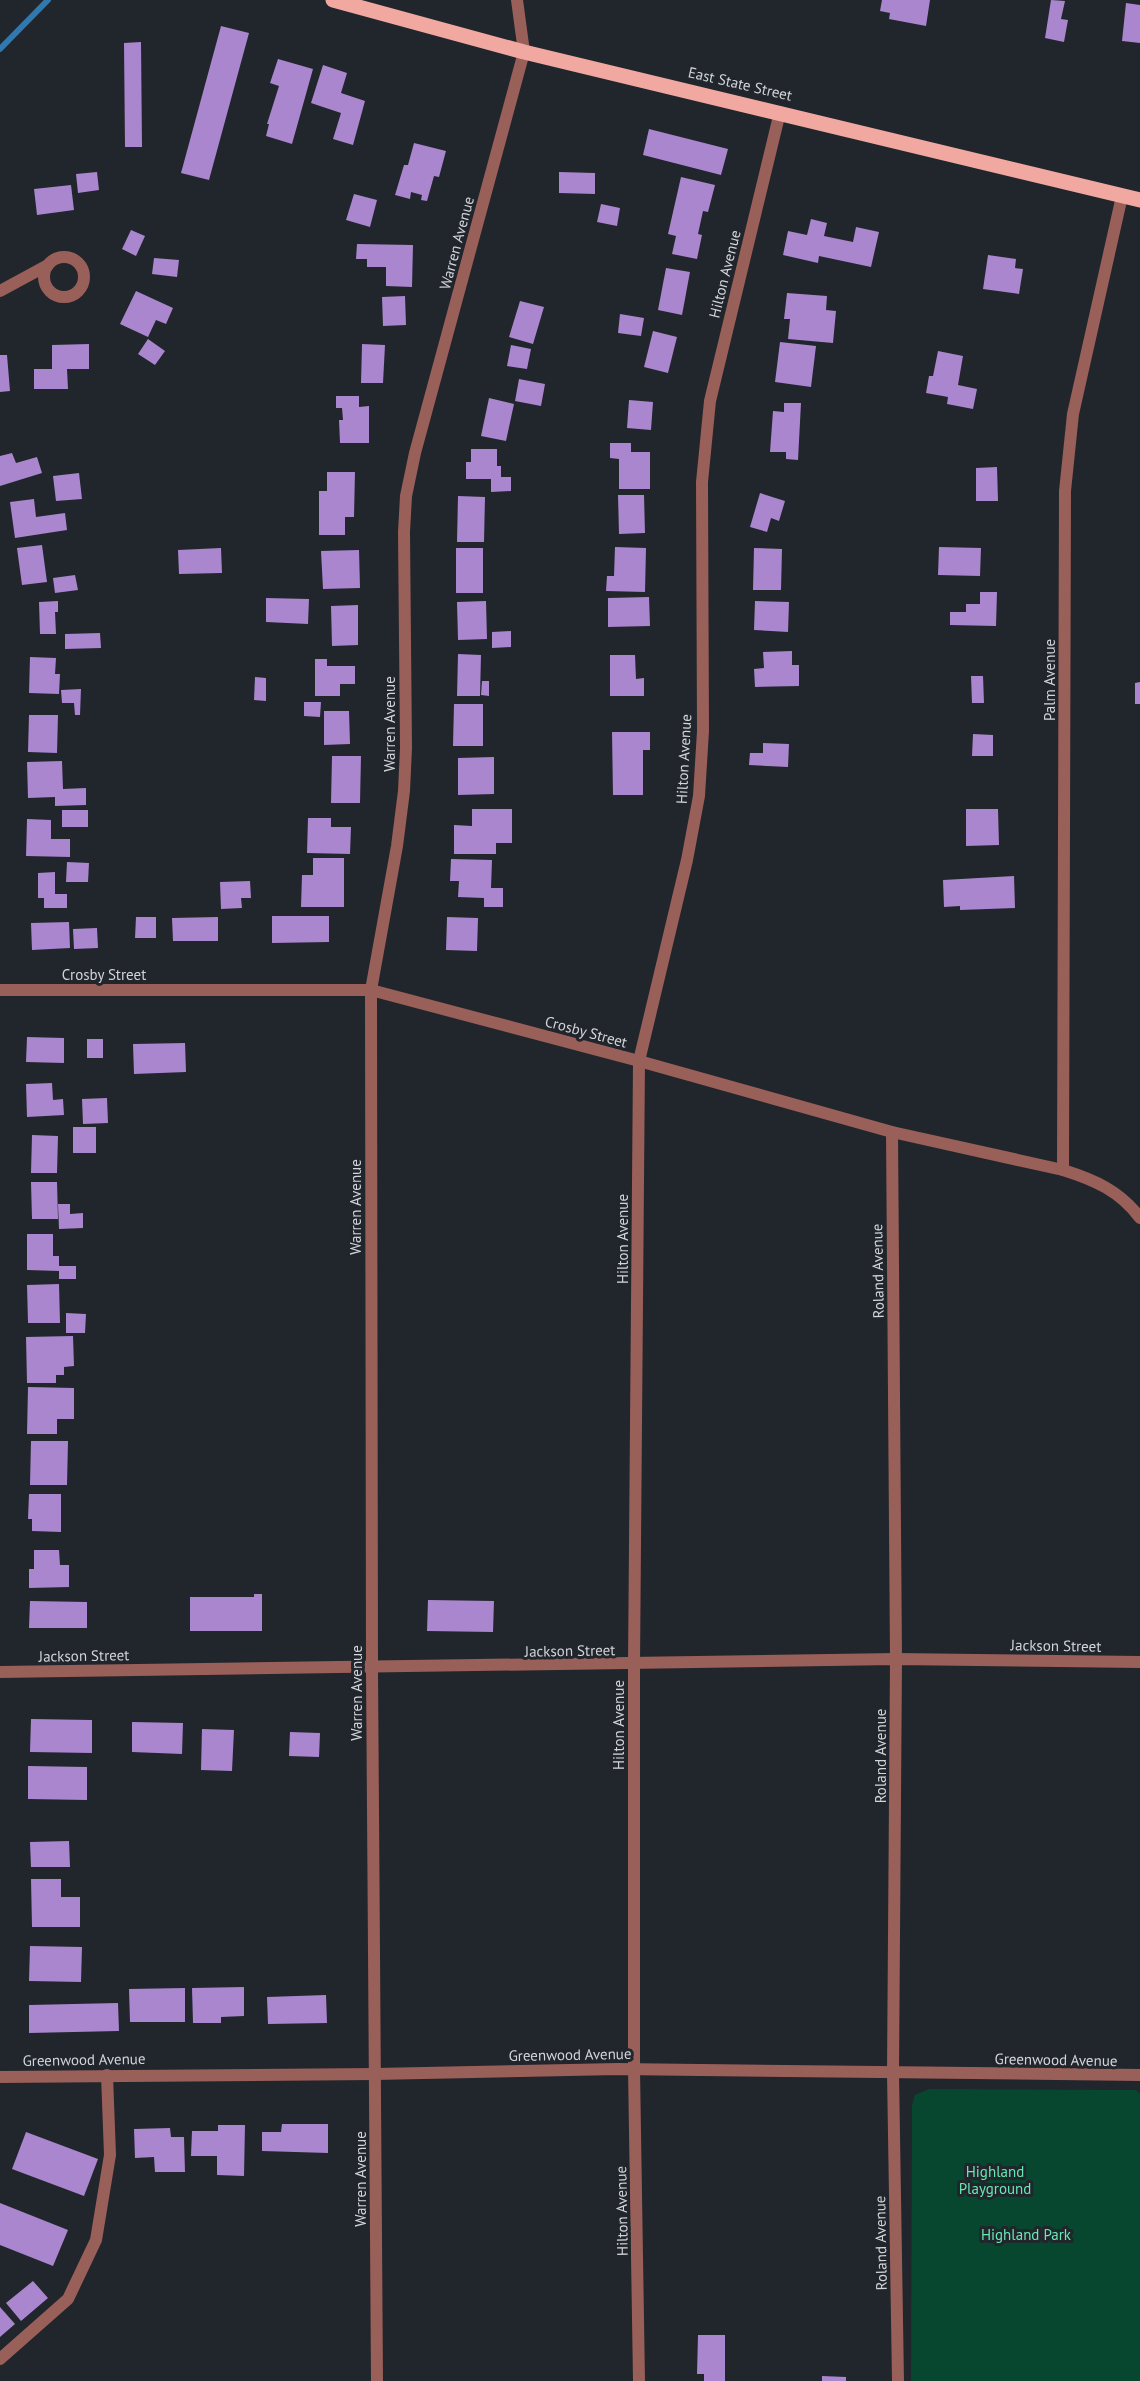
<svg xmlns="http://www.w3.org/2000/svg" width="1140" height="2381" viewBox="0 0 1140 2381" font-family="'PT Sans',sans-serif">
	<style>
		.green { fill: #074730 }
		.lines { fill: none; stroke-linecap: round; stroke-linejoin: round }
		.stream { stroke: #3078ae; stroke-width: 6 }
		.building { fill: #aa86ce }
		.lane { stroke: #995f59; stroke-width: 12 }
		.street { stroke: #995f59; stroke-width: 12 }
		.primary { stroke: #f0a8a0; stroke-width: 15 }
		.labels { text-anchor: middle; stroke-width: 6; stroke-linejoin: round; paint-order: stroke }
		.street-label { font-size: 15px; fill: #d1d4d8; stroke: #21252c }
		.park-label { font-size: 15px; fill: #67e9b2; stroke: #21252c }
	</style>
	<rect width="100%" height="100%" fill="#21252c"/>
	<polygon class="green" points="929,2089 1124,2090 1136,2090 1140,2094 1140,2381 911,2381 912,2105 915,2095"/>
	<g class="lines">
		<polyline class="stream" points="0,49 48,0"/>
	</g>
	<g class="building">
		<polygon points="882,0 930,0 926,26 889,19 890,13 880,11"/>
		<polygon points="1051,0 1065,1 1061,19 1068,20 1064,42 1045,38"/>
		<polygon points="1126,3 1140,5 1140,43 1122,41"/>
		<polygon points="221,26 249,33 209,180 181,173"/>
		<polygon points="141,42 142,147 125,147 124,43"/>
		<polygon points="278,59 313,69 292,144 266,136 269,124 267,124 279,86 270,83"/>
		<polygon points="323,65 347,73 341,93 365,101 353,145 333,139 341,113 311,103"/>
		<polygon points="649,129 728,149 721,175 643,155"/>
		<polygon points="414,143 446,151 439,177 434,176 427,201 421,200 422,195 411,192 410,199 395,195 404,165 408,165"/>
		<polygon points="97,172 99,190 78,193 76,174"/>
		<polygon points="559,172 595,173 595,194 559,193"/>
		<polygon points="681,177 715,185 708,212 703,211 698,234 702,235 697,259 672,254 676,236 668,234"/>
		<polygon points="71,185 74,210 37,215 34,189"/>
		<polygon points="354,194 377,200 370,227 346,220"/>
		<polygon points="601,204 620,208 617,226 597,222"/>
		<polygon points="811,219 827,223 824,236 853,242 856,227 879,232 871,267 819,256 818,263 783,255 788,231 807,235"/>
		<polygon points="131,230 145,236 136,256 122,249"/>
		<polygon points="357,244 413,245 412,287 386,286 386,267 367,267 367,259 356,259"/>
		<polygon points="988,255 1016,259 1015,268 1023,269 1019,294 983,289"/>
		<polygon points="154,258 179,260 177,277 152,274"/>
		<polygon points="666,268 690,272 682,315 658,310"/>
		<polygon points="136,291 173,308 166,324 156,320 148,337 120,324"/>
		<polygon points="787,293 827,296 826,310 836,311 833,343 788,339 790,319 784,319"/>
		<polygon points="405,296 406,325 383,326 382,297"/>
		<polygon points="520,301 544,307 533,344 509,337"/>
		<polygon points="620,314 644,318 641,336 618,333"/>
		<polygon points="653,331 677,337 668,373 644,367"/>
		<polygon points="148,339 165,351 155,365 138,354"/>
		<polygon points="780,342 816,346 811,387 775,382"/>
		<polygon points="89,344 89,369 67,369 68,389 34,389 34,369 52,369 52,345"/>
		<polygon points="362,344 385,345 383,383 361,383"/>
		<polygon points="511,345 531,349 527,369 507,366"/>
		<polygon points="938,351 963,356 958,385 977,389 973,409 947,404 948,397 926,393 929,376 933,376"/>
		<polygon points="0,355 7,355 10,391 0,392"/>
		<polygon points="519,379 545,384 541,406 515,401"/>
		<polygon points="336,396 359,396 359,407 369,406 369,443 340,443 339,420 343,420 342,408 336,408"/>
		<polygon points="489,398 514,404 506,441 481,436"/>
		<polygon points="629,400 653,402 651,430 627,428"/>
		<polygon points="784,403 801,403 798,460 786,459 786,452 770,452 773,411 784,412"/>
		<polygon points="610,443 631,443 631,452 650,452 650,489 619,489 619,459 610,458"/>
		<polygon points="471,449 497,449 497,466 501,466 501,477 511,477 511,491 491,492 491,479 466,479 466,462 471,462"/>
		<polygon points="12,453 16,463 37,457 42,473 0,486 0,456"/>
		<polygon points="997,467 998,501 976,501 976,468"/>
		<polygon points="327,472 355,472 354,517 345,517 345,535 319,535 319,491 327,491"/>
		<polygon points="79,473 82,499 56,501 53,476"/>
		<polygon points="760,493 785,501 779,521 771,518 767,532 750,527"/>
		<polygon points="618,495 644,495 645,533 619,534"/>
		<polygon points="458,496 485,497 484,542 457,542"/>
		<polygon points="34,499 36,517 65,513 67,530 15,538 10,502"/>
		<polygon points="42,545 47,582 22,585 17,548"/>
		<polygon points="615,547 646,548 645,592 606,591 607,576 614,576"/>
		<polygon points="939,547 981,548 980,576 938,575"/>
		<polygon points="221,548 222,573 179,574 178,550"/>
		<rect x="456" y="548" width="27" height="45"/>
		<polygon points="754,548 782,549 781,590 753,590"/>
		<polygon points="359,550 360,588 323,589 321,551"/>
		<polygon points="75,575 78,590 55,593 53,578"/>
		<polygon points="980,592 997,592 996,626 950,625 950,612 966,612 966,604 980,604"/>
		<polygon points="649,597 650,626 608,627 608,598"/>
		<polygon points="266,598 309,599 308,624 266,622"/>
		<polygon points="58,601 58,612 55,612 56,634 40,634 39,602"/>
		<polygon points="486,601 487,639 458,640 457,602"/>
		<polygon points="755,601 789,602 788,632 754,630"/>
		<polygon points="358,605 358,645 332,646 331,606"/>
		<polygon points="511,631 511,647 492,648 492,632"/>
		<polygon points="100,633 101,648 65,649 65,634"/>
		<polygon points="792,651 792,665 799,665 799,686 755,687 754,669 764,668 763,652"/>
		<polygon points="458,654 481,655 480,696 457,696"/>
		<polygon points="610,655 635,655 636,679 644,678 644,696 610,696"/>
		<polygon points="30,657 56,658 55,674 60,674 59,694 29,693"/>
		<polygon points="315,659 327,659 327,666 355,666 355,684 340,684 340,696 315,696"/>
		<polygon points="971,676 983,676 984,703 972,703"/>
		<polygon points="255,677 266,678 266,701 254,700"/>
		<polygon points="482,681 489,681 489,696 481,695"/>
		<polygon points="1140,682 1140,704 1135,704 1135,683"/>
		<polygon points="81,689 80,715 75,715 74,703 62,703 61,690"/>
		<polygon points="304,702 321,702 320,717 304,716"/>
		<polygon points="454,704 483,704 483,746 453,746"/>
		<polygon points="324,711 349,711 350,744 324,745"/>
		<polygon points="29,715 58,715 57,753 28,752"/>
		<polygon points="612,732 650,732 650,750 643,750 643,795 613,795"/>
		<polygon points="973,734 993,735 993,756 972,756"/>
		<polygon points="763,743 789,744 788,767 749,765 750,753 763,753"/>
		<polygon points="332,756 361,756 360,803 331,803"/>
		<polygon points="494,757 494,794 458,795 458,758"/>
		<polygon points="62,761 63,789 86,788 86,805 55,806 55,797 28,798 27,762"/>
		<polygon points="472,809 512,809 512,843 496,843 496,854 454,854 454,825 472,826"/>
		<polygon points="966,809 998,809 999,845 966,846"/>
		<rect x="62" y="810" width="26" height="17"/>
		<polygon points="308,818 331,818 331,827 351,827 350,854 307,853"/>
		<polygon points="27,819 51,820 51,839 70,839 70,857 26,856"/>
		<polygon points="313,858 344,858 344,907 301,907 302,875 313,875"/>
		<polygon points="451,859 492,860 491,888 503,888 503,907 484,907 484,898 458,897 459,881 450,881"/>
		<polygon points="67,862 89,863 88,882 66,882"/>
		<polygon points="55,872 55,894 67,894 67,908 44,908 44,898 38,898 38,873"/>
		<polygon points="1014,876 1015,908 960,910 960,906 944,907 943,880"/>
		<polygon points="250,881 251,898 241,898 242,908 221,909 220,882"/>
		<polygon points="272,916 329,916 329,942 272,943"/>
		<polygon points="136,917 156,917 156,938 135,938"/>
		<polygon points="218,917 218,941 173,941 172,918"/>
		<polygon points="447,917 478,918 477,951 446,950"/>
		<polygon points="69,922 70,948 32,950 31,923"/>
		<polygon points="97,928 98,948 74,949 73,929"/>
		<polygon points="27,1037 64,1038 64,1063 26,1062"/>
		<rect x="87" y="1039" width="16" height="19"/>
		<polygon points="185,1043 186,1072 134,1074 133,1044"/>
		<polygon points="52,1083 53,1100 63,1099 64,1115 27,1117 26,1084"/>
		<polygon points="107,1098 108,1123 83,1124 82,1099"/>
		<rect x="73" y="1127" width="23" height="26"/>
		<polygon points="32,1135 58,1136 57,1173 31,1173"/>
		<polygon points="31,1182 57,1182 58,1219 32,1219"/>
		<polygon points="58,1204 70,1204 70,1214 83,1213 83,1228 59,1229"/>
		<polygon points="27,1234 53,1234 53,1256 59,1256 59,1266 76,1266 76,1279 59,1279 59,1271 27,1270"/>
		<polygon points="59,1284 60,1323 28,1323 27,1285"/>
		<polygon points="66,1313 86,1314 85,1333 66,1333"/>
		<polygon points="73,1336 74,1366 64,1367 64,1375 56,1375 56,1383 27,1383 26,1337"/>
		<polygon points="28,1387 74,1388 74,1419 57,1419 57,1434 27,1434"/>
		<polygon points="31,1441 68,1441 67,1485 30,1485"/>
		<polygon points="29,1494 61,1494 61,1532 32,1531 32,1519 28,1519"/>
		<polygon points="34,1550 59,1550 60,1565 69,1565 69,1587 29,1588 29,1569 34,1569"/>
		<polygon points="254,1594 262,1594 262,1631 190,1631 190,1597 254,1597"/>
		<polygon points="428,1600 494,1601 493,1632 427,1631"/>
		<polygon points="30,1601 87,1602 87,1628 29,1628"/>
		<polygon points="31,1719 92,1720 92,1753 30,1752"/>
		<polygon points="132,1722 183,1723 182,1754 132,1752"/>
		<polygon points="202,1729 234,1730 232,1771 201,1770"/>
		<polygon points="290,1732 320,1733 319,1757 289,1756"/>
		<polygon points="28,1766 87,1767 87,1800 28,1799"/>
		<polygon points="69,1841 70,1867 31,1867 30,1842"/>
		<polygon points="31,1879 61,1879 61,1897 80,1897 80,1927 32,1927"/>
		<polygon points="30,1946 82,1947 81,1982 29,1981"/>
		<polygon points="244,1987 244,2016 221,2017 221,2023 193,2023 192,1988"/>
		<polygon points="185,1988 185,2022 130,2022 129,1989"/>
		<polygon points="326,1995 327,2023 268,2024 267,1997"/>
		<polygon points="118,2003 119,2031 29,2033 29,2005"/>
		<polygon points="282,2124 328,2124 328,2153 262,2151 262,2132 281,2132"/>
		<polygon points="218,2125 245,2125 244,2176 217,2175 217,2156 191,2156 192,2131 218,2131"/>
		<polygon points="170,2128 171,2137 184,2137 185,2172 155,2172 154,2157 135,2158 134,2129"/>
		<polygon points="26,2132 98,2159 84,2196 12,2169"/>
		<polygon points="0,2203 68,2230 53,2266 0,2245"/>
		<polygon points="33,2281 48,2298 21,2321 6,2303"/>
		<polygon points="0,2307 15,2324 0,2337"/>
		<polygon points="698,2335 725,2335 725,2381 704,2381 704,2374 697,2374"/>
		<polygon points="822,2376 846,2377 846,2381 822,2381"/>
	</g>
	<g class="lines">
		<polyline class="lane" points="0,2359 68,2299 96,2240 110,2155 107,2075"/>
		<g class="street">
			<circle cx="64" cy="277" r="20"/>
			<polyline points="0,291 48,265"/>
			<path d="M0,990h371l268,71 253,71 171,38c32,10 57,21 77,48"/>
			<polyline points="892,1132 896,1659 893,2073 898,2381"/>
			<polyline points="1063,1170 1065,491 1073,414 1122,196"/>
			<polyline points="0,1672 896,1659 1140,1662"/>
			<polyline points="0,2077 375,2074 618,2069 1140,2075"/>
			<polyline points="377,2381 372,1668 371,990 397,846 404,791 406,748 404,532 406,496 415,453 524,52 517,0"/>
			<polyline points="639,2381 634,2069 634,1665 639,1061 687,860 699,796 703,731 702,482 710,401 780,112"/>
		</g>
		<polyline class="primary" points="333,0 524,52 1140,200"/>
	</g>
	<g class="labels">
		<g class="street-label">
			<text transform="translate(740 84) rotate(13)" y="5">East State Street</text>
			<text transform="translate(457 243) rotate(-75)" y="5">Warren Avenue</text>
			<text transform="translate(725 274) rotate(-76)" y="5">Hilton Avenue</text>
			<text transform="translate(1050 680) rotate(-90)" y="5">Palm Avenue</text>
			<text transform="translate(390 724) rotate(-90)" y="5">Warren Avenue</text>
			<text transform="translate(684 759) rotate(-87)" y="5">Hilton Avenue</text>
			<text x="104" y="980">Crosby Street</text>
			<text transform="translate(586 1032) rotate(15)" y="5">Crosby Street</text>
			<text transform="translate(356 1207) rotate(-90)" y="5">Warren Avenue</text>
			<text transform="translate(623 1239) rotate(-90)" y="5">Hilton Avenue</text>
			<text transform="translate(878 1271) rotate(-91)" y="5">Roland Avenue</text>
			<text transform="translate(1056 1646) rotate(1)" y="5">Jackson Street</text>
			<text transform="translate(570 1651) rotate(-1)" y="5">Jackson Street</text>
			<text transform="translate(84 1656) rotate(-1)" y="5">Jackson Street</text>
			<text transform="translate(357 1693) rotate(-90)" y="5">Warren Avenue</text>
			<text transform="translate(619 1725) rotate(-90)" y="5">Hilton Avenue</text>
			<text transform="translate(881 1756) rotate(-90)" y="5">Roland Avenue</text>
			<text transform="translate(570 2055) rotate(-1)" y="5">Greenwood Avenue</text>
			<text transform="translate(84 2060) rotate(-1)" y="5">Greenwood Avenue</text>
			<text transform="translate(1056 2060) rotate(1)" y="5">Greenwood Avenue</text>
			<text transform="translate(361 2179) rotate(-90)" y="5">Warren Avenue</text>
			<text transform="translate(622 2211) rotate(-91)" y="5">Hilton Avenue</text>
			<text transform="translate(881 2243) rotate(-91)" y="5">Roland Avenue</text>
		</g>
		<g class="park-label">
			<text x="995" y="2177">Highland<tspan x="995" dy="17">Playground</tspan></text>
			<text x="1026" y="2240">Highland Park</text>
		</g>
	</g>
</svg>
